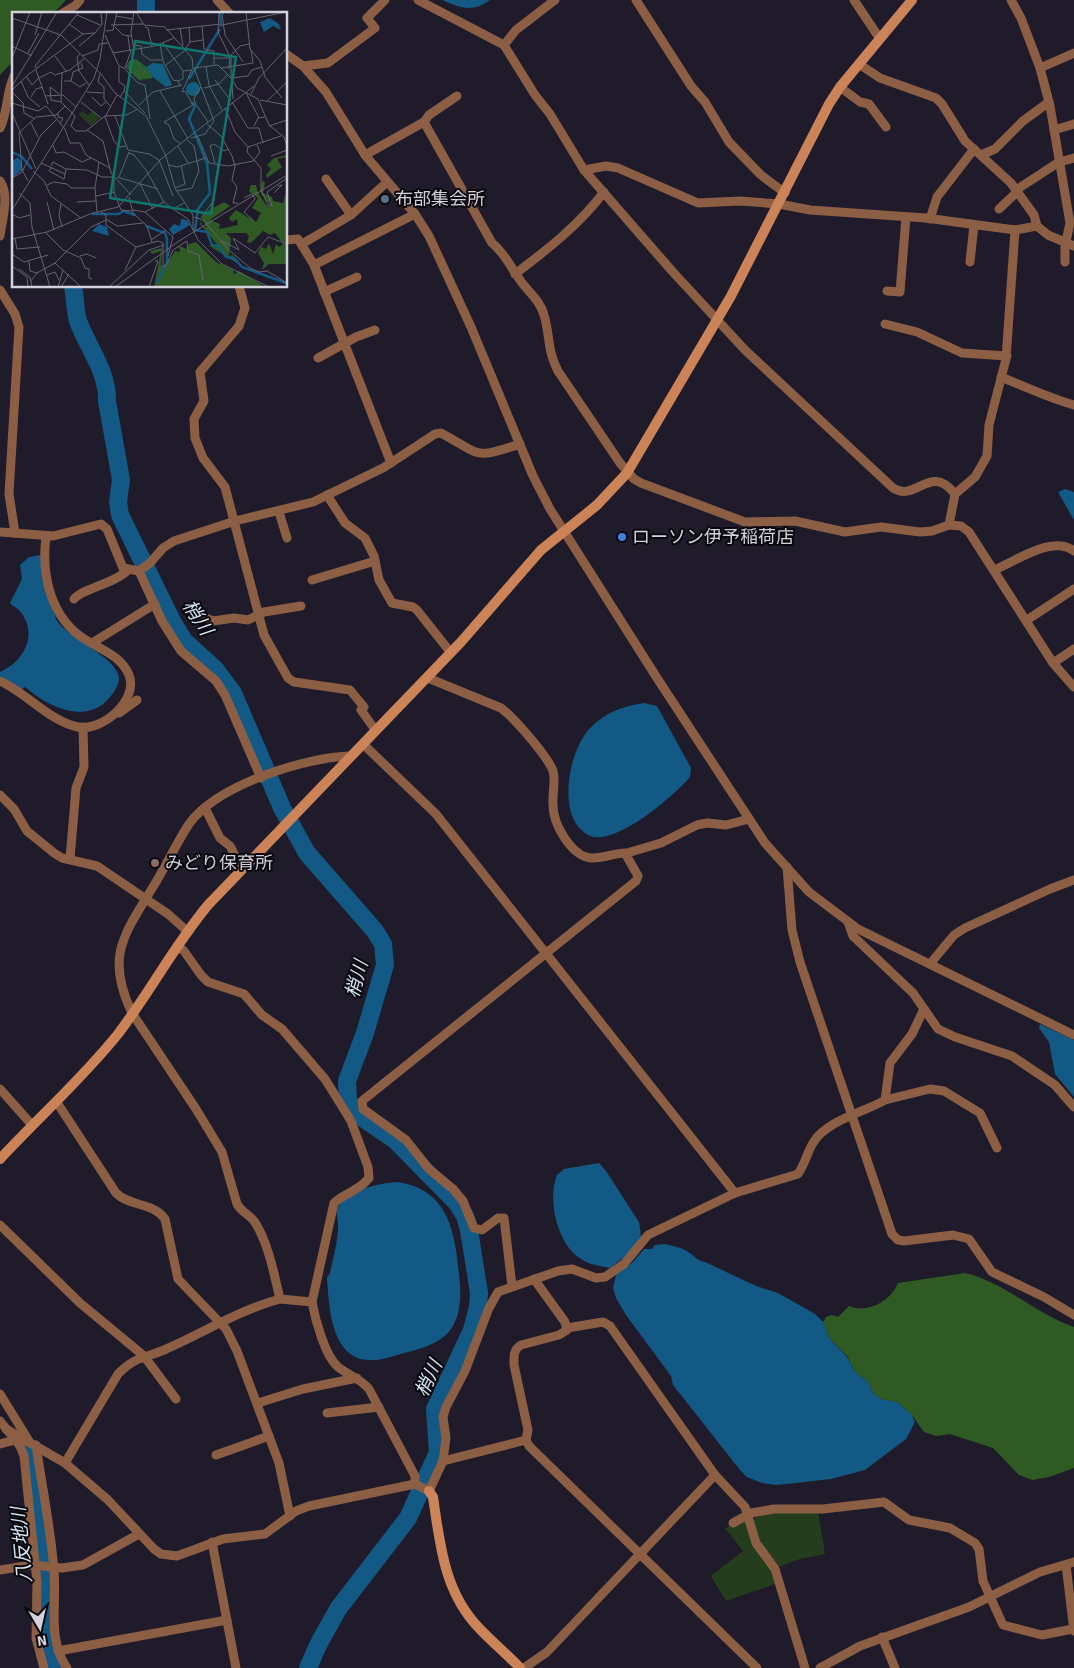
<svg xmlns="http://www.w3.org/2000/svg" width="1074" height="1668" viewBox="0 0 1074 1668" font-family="Signika,'Noto Sans JP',sans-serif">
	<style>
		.green { fill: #243d1d }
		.forest { fill: #2f5a24 }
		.water { fill: #135985 }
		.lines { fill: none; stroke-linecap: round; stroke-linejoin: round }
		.river { stroke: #135985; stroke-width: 18 }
		.street { stroke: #8c5f45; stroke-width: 9 }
		.secondary { stroke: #cc8358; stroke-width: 10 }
		.service-dot { fill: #5c6f8a; stroke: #09070d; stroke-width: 2 }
		.shop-dot { fill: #3f7fe0; stroke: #09070d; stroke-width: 2 }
		.education-dot { fill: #8d6e63; stroke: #09070d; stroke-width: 2 }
		.labels { text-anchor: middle; stroke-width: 4; stroke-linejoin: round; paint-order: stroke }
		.poi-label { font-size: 18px; fill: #d3d1db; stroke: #09070d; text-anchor: start }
		.water-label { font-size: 19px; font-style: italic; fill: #d4e5f2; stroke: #09070d }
		.inset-river { fill: none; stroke: #135985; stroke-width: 2.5 }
		.inset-road { fill: none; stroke: #676471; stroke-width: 1 }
		.view { fill: #0f766e; fill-opacity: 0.15; stroke: #0f766e; stroke-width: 2.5 }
		.inset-edge { fill: none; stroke: #d3d1db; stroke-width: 2.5 }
	</style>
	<rect width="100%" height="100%" fill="#1f1b2a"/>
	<polygon class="green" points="774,1511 818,1511 825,1554 800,1559 770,1570 775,1584 726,1601 711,1576 743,1551 725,1528"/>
	<g class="forest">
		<polygon points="0,0 66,0 53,14 14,14 14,60 0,75"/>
		<path d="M965,1273c40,9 70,41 109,54v141l-25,9 -17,3 -13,-5 -26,-27 -43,-14 -14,2 -12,-4 -12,-17 -15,-13 -16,-3 -8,-6 -5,-11 -13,-10 -8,-16 -18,-18 -6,-16 3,-5 6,-2 6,2 11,-11c18,8 42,-5 49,-23z"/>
	</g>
	<g class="water">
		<path d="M442,0h48c-18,13 -29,8 -48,0z"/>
		<polygon points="1065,489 1074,492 1074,520 1058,492"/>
		<path d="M40,555l16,64c12,21 61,37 63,59 0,7 -5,15 -10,20 -23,28 -62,8 -84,-11l-3,2 -22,-12v-5c25,-11 39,-39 19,-62 -3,-3 -7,-4 -9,-7l12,-24 -2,-14 9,-8z"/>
		<path d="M644,703l13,3 34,62 -1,9c-15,18 -77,72 -102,58 -33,-18 -19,-85 2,-107 16,-16 33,-22 54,-25z"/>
		<polygon points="1040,1024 1074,1040 1074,1097 1055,1074 1049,1042 1039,1028"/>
		<path d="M599,1163l7,8 33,51 2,15 -14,18 -17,13c-10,-2 -20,-3 -29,-9 -24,-14 -34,-61 -24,-84l7,-6z"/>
		<path d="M397,1182c51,7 58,49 62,92 2,19 3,39 -8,55 -11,15 -31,20 -47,24 -11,3 -23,8 -34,7 -39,0 -41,-54 -43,-82l3,-5c3,-15 9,-35 8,-51 -1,-6 -3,-12 2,-18 10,-15 41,-21 57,-22z"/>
		<path d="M665,1244c8,2 16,3 23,8 7,4 9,9 17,10l51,24 22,7 37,21 8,8 6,16 18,19 8,15 13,10 5,11 8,6 16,3 15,13 3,7 -9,17 -41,31 -34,9 -35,4 -20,2 -14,-2 -15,-6 -7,-7 -67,-85 -2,-9 -45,-61 -10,-17 -3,-10 3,-13 17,-13 11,-13h8l3,-4z"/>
	</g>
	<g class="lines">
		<g class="river">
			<polyline points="146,0 146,14"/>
			<path d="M73,286c2,11 2,24 5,35 10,27 30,51 29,80l14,79 -3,22 2,13 53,108 11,18 31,28 18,24 49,115 25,45 68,78 8,13 2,21 -20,68 -18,48 1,20 12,15 35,24 62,63 8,13 4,14 10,63 -1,14 -6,23 -37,79 3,43 -3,7 -27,59 -70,91 -20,36 -10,23"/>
			<polyline points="30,1448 46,1550 47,1640 49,1654 57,1668"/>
		</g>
		<g class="street">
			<polyline points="217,0 230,14"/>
			<path d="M418,0l86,45 31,50 15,19 34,56 88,101 73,79 148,138c23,15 37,-26 62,6"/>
			<polyline points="636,0 691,86 705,102 729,142 761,175 785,193"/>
			<polyline points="854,0 880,39"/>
			<polyline points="1011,0 1021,18 1040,68"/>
			<polyline points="61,14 76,5 80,0"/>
			<polyline points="504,45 516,30 555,0"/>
			<polyline points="286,54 303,66 326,92 365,155 415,214 429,236 471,327 533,476 550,509 657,678 765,843 809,892 858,929 1074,1035"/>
			<polyline points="859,64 880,78 936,98 942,104 965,141 1011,183 1034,215 1037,226 1048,235 1074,246"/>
			<polyline points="303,66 328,63 375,28 367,18 385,0"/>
			<polyline points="840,87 860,102 869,104 886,127"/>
			<path d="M424,122l68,121c13,10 19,25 28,37 8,12 20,20 24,35 6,19 3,36 14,56l62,92 14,16 7,4 104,39 50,-1 50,11 36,-5 39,5 12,-1 17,-6 12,1 8,6 84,131 21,24"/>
			<path d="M0,128c8,-16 6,-35 14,-52"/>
			<polyline points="1054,130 1074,124"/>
			<polyline points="365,155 424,122 429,115 457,96"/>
			<polyline points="981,155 995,149 1023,121 1049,102"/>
			<polyline points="584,170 606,166 618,168 698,203 740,201 779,204 810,210 926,218 1015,230 1037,226"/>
			<polyline points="326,179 351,215"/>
			<path d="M0,181c10,14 2,39 0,55"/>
			<polyline points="1016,190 1059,162 1074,158"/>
			<polyline points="999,209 1017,192"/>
			<polyline points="930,219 937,197 974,149"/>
			<polyline points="286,240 298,239 314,265"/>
			<polyline points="302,244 351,215 387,182"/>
			<polyline points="970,262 974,225"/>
			<polyline points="1065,262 1065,246 1070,223 1050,106 1040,68 1074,53"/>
			<path d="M515,274c33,-25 64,-49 89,-82"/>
			<polyline points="239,286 245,308 239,326 200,372 204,401 194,419 195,438 203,458 225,487 264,635 288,678 294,682 350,690 364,707 361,710 376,731"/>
			<polyline points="0,290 15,314 19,327 9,494 15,533"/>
			<polyline points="887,291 900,292 906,217"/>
			<polyline points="324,292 357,277"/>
			<polyline points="885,324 917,332 962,353 1007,356"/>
			<polyline points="318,358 356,337 375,330"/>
			<path d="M1001,377c25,10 48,21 73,28"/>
			<polyline points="391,463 314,265 415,214"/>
			<polyline points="327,495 345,523 365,538 374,556 379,580 392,603 413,607 417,610 451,653"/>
			<polyline points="279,512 287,538"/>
			<polyline points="949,525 955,494 975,477 987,456 989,425 1006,359 1015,230"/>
			<path d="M0,532l53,4 48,-12 6,5 16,39 16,3 11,-8 13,-15 11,-7 61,-20 78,-19 70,-34 52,-34 6,-1c41,22 32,27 79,11"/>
			<path d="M994,570c21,-8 58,-36 80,-19"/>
			<polyline points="139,571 162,621 181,651 216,681 225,695 261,778"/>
			<polyline points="312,580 375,561"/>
			<path d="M74,599c7,-10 40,-15 54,-29"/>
			<polyline points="203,617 213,621 234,618 248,620 264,612 301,606"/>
			<polyline points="1027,620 1074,589"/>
			<polyline points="92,643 155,604"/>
			<polyline points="1053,663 1074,649"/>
			<path d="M428,678l73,30 6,5c12,11 41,44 46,58 3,11 -1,23 0,34 0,19 18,51 38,53 12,1 23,-5 34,-5l13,23 -2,5 -274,220 1,8 43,31 23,29 24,20 10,12 11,27 8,2 16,-12h6l8,68"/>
			<path d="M0,681c27,12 49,40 78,46 24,5 61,-27 51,-52 -8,-19 -27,-25 -43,-35 -35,-21 -45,-65 -40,-103"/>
			<polyline points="119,713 137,700"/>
			<polyline points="363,744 436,814 735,1193"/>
			<path d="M351,756c-46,1 -134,29 -162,68 -13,20 -23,42 -36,63 -29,48 -48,69 -21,126l64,96 26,43 15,52c5,9 14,11 19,20 13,22 18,50 24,75l32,3c3,17 13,54 26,65 10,8 22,11 31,22l46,87v8"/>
			<polyline points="0,795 14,809 27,831 54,853 62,858 97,866 168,914 187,931"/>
			<polyline points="205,808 220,838 230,846 242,869"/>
			<polyline points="627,853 661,843 697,825 707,823 726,825 749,819"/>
			<polyline points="70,859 76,788 84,767 83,727"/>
			<polyline points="787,867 792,930 800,962 892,1234 898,1240 904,1241 953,1235 969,1239 992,1272 1044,1297 1074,1315"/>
			<polyline points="848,922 853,936 913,993 938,1029 955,1037 1012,1056 1055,1085 1074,1107"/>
			<path d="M177,946l7,5 17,24 7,7 36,12 18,21 20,14 43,50 26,42 17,46 1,11c-9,12 -24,15 -35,25l-22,99"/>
			<polyline points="930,964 954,935 965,928 1050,889 1074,880"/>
			<polyline points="0,1089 32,1125"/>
			<polyline points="885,1100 930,1089 944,1091 980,1113 997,1148"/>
			<path d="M56,1101l60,92c14,14 37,9 49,26l13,60 48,50 11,22 42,112 11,53"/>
			<polyline points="0,1225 80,1303 144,1356 176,1399"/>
			<polyline points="567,1328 603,1322 610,1326 715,1475 745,1507 756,1543 775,1569 805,1668"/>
			<polyline points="0,1394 29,1441"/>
			<polyline points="258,1403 303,1389 357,1378"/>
			<polyline points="327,1413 379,1407"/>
			<polyline points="0,1421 20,1446 24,1456 37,1582 36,1638 44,1668"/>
			<path d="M6,1429l59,34 43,37 46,49 7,5 16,2 46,-17 42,-5 31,-23 13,-5 106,-22 14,7 14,-30 3,-23 -3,-21 3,-10 19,-36 24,-63 9,-16 60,-21 14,-2 24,9 9,-1 19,-13 24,-29 87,-42 63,-19c7,-10 9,-21 15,-31 12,-22 52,-31 72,-43l5,-37 22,-29 12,-25"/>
			<path d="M526,1440l2,-10 -14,-65c0,-9 -1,-15 7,-20l38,-10 8,-5 -2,-8 -31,-43"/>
			<polyline points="0,1444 15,1440"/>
			<path d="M36,1445c6,42 15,84 18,126 3,33 -7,68 13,97"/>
			<polyline points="216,1455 269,1436"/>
			<polyline points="443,1461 526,1440 529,1446 757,1668"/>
			<path d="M65,1463l53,-89c18,-18 25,-15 46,-24 39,-17 75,-40 116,-51"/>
			<polyline points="733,1523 751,1513 774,1509 823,1509 884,1502 909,1520 950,1528 975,1543 979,1549 983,1581 1003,1625 1042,1635 1073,1629"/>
			<polyline points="212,1542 236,1668"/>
			<polyline points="1066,1565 1074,1631"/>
			<polyline points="0,1570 31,1565 62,1568 83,1565 139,1534"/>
			<polyline points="882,1637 895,1668"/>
			<polyline points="58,1651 227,1620"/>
			<polyline points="524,1668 547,1652 715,1475"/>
			<polyline points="820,1668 860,1646 969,1607 1040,1572 1074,1562"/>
		</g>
		<g class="secondary">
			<path d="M0,1159c39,-42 82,-80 118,-125 32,-42 56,-88 90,-129l253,-263 80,-92 56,-45 30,-32 104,-177 98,-192 11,-17 72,-87"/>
			<path d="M429,1491l4,6c7,47 11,95 46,131 13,14 28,26 41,40"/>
		</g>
	</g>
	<circle class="service-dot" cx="385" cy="199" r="5"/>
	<circle class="shop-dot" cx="622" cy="537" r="5"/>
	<circle class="education-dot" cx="155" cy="863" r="5"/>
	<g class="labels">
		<g class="poi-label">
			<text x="395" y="205">布部集会所</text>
			<text x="632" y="543">ローソン伊予稲荷店</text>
			<text x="165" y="869">みどり保育所</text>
		</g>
		<g class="water-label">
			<text transform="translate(198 617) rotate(57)" y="7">梢川</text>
			<text transform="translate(356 979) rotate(-75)" y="7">梢川</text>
			<text transform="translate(428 1378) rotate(-65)" y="7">梢川</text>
			<text transform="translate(21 1545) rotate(-95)" y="7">八反地川</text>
		</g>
	</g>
	<g transform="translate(12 12)">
		<rect width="275" height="275" fill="#1f1b2a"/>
		<path d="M70,99l6,4 5,-4 6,8 -8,7 -12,-11z" fill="#243d1d"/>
		<path d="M124,47l14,11 3,8 -14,2 -13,-12 3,-7zM275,143v2l-10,2 5,8 -15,11 -1,-3 5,-6 -4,-4 7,-7zM250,169l3,1 -2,11 9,4 1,4 10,2 4,-14v75h-18l-7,6 2,-7 -6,-10 3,-6 5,2 3,-6 4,11 3,-10 3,3 4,-3 -8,-11 -5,2 -7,-4 -12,12 -4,-1 2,-6 -3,-3h-20l5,5 -2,18 4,-1 7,10 -32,-20 12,3 -20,-24 1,-4 1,5 5,3 -5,-10 2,-5 20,-11 6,4 -20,14 10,4 -1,5 19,-4 -1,-6 -5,3 -3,-4 7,-8 20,12 5,-9 -9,-5 6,-10 -9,-7 2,-6h5l2,8 8,12 6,2 -11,-13zM184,230l20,20 17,8 1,4 5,-3 26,16h-111l7,-36 -9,3 -2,-3 12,-3 -1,17 3,4 11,-18 5,1 -1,-6 8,3 2,-5z" fill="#2f5a24"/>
		<path d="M258,6l9,6 2,6 -8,-4 -9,6 -4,-10zM141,51l10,1 9,21 -6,2 -12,-9 -8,-11zM174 77a7 7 0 1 1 14 0a7 7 0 1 1-14 0ZM6,145l4,6v7l-9,7 -1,-16zM169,207l6,1 3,5 -17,10 -4,-6 5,-5 6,2zM87,212l8,3 2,9 -17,-5z" fill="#135985"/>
		<path class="inset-river" d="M208,0l1,15M177,67l31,-50M180,90l3,4 -6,13 18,44 3,30 -12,16 -3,21 12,2 5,13 6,1 8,11 9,2 7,8 44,16M0,140l10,5 10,12M80,202h27l4,-3 12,4M134,214l19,7 2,6v23l-10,21"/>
		<path class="inset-road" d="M124,0l8,13 21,2 27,31 1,9 -11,25 3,-1 8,14 -29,17 5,3 5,14 7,5M207,0l-1,20 12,25 -1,12M213,0l-3,3 3,20 18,27M234,0l4,37 10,12 5,16 17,21M65,3l23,10M104,4l17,3M0,6l49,17 40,39 14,19 31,23 20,40 9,32 18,27v15l5,10 24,24 47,23M57,12l14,10M99,13l32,-1M210,13l64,-13M190,14l2,23 10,2v15M103,15l8,8 8,1M133,15l3,1 4,19M177,15l1,15M168,16l3,18M154,18l55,-6M94,19l7,-1 4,-18M23,23l7,-23M93,23l14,31 5,2 14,15 7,2 5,34M116,24l2,15M151,31l20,28 8,-1M148,32l3,17 10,19 5,1M237,32l-9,2 -9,9v23l6,10 21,11 11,26 15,12 3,9M122,33l7,1 1,8 8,6h13M0,34l20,10M67,34l16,-13M174,36l4,-6 13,-2M122,39l-3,-19 3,-20M16,41l11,-20M101,41l42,-7 19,-8M68,42l-3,3 2,14 10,14M43,44l11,15M70,44l16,-6 1,-6 9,-1M0,46l18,-46M202,46h16M154,53l21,-16M107,55v15l6,4 -1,5M194,55l3,18 13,25M113,56l6,-17M182,56l24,-3 14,14M209,56l32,-5 -2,-13M25,57l-2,-3 44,-54M24,58l12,34M50,60l-1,30 14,14 -4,10 5,5h10l19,-15 21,-1 12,-6M88,62l-2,8 6,5v12l6,7M14,64l6,9 7,-7 12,-6 4,3 15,-5 14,-11M219,66l17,-2 4,-6 10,-3M203,68l16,21M9,69l7,16 12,10M52,69h7l9,6 6,-4M59,69l2,-9 10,-4 -2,-5M220,72l1,15M0,74l45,-74M168,74l-2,-5 5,-2v-8M189,75l-7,11 1,5 13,19M192,76l15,-4 8,-9M0,78l17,-16 54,-40 12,-1 7,-9 -1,-12M148,79l28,48M0,80l11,11 1,10 11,6M75,80l16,1M234,81l13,25M47,82l-9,-7 1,13 10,2M239,82l8,-16 28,-30M105,83l-12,22 9,24 5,6 7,-1M33,84l18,-1 13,12M19,85l5,-8 7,-2M80,85l9,9 5,-4M108,85l4,-6 21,22M248,88l27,5M255,89l20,-19M69,90l20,16M220,90l16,26h11l4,15M0,91l26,8 8,-5 19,23 5,14h10l6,12 24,13M127,93l14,-13 29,-7M213,96l10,24 13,15 -1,5 14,16v22l7,15 4,1 -5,-14 20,-14M0,101l24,56M46,101v4l5,1 -3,6M103,104l13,34 21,4 10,6 14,36M19,111l7,14M195,112l14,12 11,20 3,10 -3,14 5,7 -4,16h5M242,114l4,-8 7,-1M257,114l18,-6M75,118l16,11 8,32 20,22M186,125l11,26 19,3 25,-5 7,-9 -3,-7M179,126l14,-4 9,-13 -20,-53M41,133l3,8 8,-1 18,10 9,-4M166,134l10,17M236,135l33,-11M117,141l5,2 12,15 18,32 9,7 11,-6M259,144l16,-6M29,151l24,11M203,151l-5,-17 4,-2 10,7 5,-2M157,153l8,2 29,-9M39,154l2,-4 13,7 21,1 15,7h12M40,155l-3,4 15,8 2,-10M21,159l11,10 7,15 30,22M105,165l41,12M107,165l10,-25M0,166l10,-6 19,-37 15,-15M16,169l-6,-11 -3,-37 17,-16 20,-2 9,-9M128,172l13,25M35,173l7,-3 13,2 4,4h24M163,176l10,-4 -4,-19M165,179l15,-3 7,-17 -5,-25 -7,-6M102,180l7,18 11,1M7,181l11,10 2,24 18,60M262,181l8,-8 -4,1M84,184l18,-4v-14M117,185l4,16 14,13 5,16M232,186l8,-4 3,5 -11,13 10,9M35,190l7,28M65,190l19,-1M49,192l-2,11 3,12M161,197l15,10 5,11M0,198l82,-132 6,-19 7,-47M121,198l12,2 28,25 -5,19M85,200l-2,-24 4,-26M89,200l5,3v10l30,22M133,200l19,-10M0,202l7,4 11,-3M182,205l9,3 26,30 21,18 9,4 8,-1 20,12M189,206l13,-18 4,-36M94,207l11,7 26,-3M34,221l17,17 18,8 4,10 4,1v9l3,1M3,226l2,11 23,-2M221,226l22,15 13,-16 19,7M0,227l35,-7 43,-18 28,-7 43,-48 93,-73M139,228l15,-10M210,229l17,9 -6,-12M124,235l22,-6 5,2v24l4,-3M0,242l12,8 24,-7M68,244l7,-2 9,4M17,249l1,10 7,2M43,251l26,24M155,252l6,-14 14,-9 1,10 11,4 4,26M0,254l15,11 1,10M7,257l11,8 2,10M113,258l11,-23M35,263l8,-3 4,8M18,270l7,-9 18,-10 36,-36 15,-7M46,275l5,-17M49,275l8,-13M97,275l40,-37 15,-5M103,275l64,-46 108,-66M137,275l9,-26h-3"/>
		<path class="view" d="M123,29l101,16 -25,157 -101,-16z"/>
		<rect width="275" height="275" class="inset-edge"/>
	</g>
	<g transform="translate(40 1628) rotate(171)" stroke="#09070d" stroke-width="4" paint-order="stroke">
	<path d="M0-4L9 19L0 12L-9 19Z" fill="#d3d1db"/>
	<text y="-8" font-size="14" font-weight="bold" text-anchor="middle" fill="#d3d1db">N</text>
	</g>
</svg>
